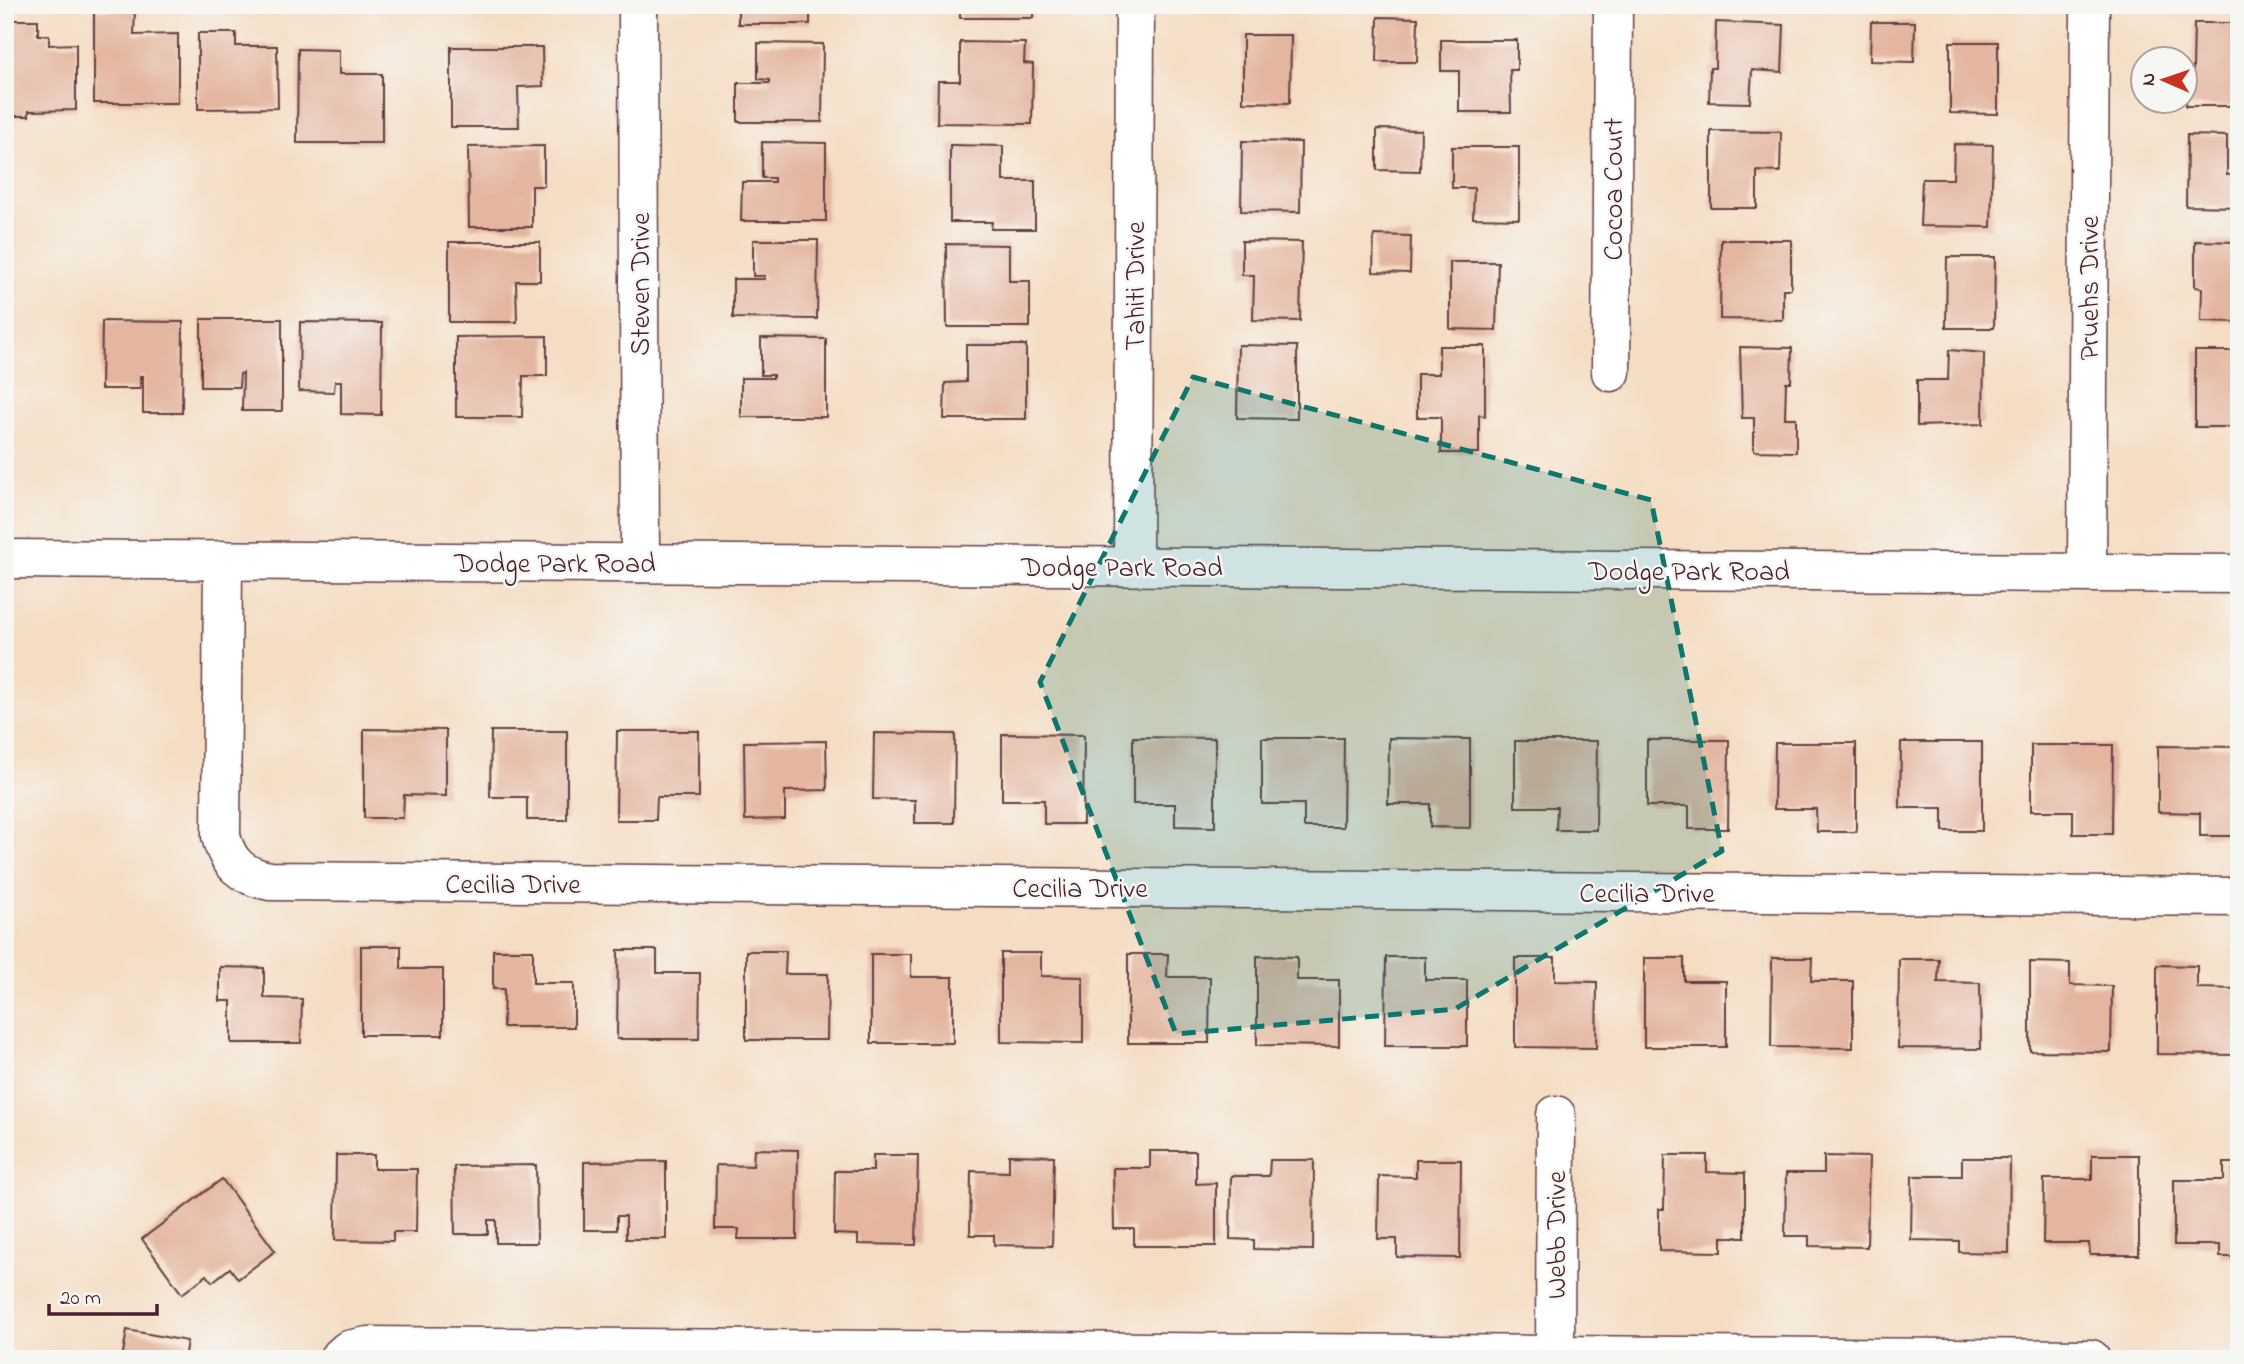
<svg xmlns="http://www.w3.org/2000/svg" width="2244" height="1364" viewBox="0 0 2244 1364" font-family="'Indie Flower',sans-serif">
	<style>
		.building { fill: #e4b59f }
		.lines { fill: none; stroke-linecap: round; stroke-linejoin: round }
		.minor-casing { stroke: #643c42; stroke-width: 41 }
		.tertiary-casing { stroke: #643c42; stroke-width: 41 }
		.minor { stroke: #fff; stroke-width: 38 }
		.tertiary { stroke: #fff; stroke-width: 38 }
		.marked { fill: #0f766e; fill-opacity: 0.2; stroke: #0f766e; stroke-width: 5; stroke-dasharray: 14 9; stroke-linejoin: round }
		.labels { text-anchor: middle; stroke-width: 5; stroke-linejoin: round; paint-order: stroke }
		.street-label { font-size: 28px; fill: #4a1f2b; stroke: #f6f6f2 }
	</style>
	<rect width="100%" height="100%" fill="#f6f6f2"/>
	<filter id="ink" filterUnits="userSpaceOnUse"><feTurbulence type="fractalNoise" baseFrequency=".0143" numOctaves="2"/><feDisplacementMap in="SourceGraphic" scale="14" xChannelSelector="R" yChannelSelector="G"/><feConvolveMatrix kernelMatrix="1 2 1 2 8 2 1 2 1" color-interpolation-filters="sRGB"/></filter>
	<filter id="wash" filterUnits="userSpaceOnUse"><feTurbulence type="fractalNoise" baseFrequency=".00686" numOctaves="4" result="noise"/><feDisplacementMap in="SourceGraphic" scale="28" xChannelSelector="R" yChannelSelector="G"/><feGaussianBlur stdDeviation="1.57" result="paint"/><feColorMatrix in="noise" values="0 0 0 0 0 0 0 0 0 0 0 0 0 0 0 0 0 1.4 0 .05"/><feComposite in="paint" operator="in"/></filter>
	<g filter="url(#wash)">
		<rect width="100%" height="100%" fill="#f4ddc3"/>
		<g id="blocks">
			<g class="building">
				<rect x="738" y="5" width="72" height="19"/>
				<rect x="960" y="5" width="73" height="13"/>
				<polygon points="94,10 135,10 134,35 178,34 178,103 94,103"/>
				<polygon points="1378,17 1418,18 1417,62 1377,62"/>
				<polygon points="5,20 38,20 38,35 49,35 49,45 76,44 76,110 29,111 29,116 5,116"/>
				<polygon points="1716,22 1784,25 1782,72 1752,70 1750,103 1709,102 1710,68 1715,68"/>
				<polygon points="1871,22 1915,22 1914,62 1870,61"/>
				<polygon points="2194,23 2239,23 2239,106 2186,106 2187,71 2193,71"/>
				<polygon points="198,33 236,33 236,46 277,46 278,108 198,109"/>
				<polygon points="1243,35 1291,35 1290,103 1243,102"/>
				<polygon points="1441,40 1517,40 1517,70 1510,70 1511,112 1459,112 1459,71 1441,71"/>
				<polygon points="960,42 1025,43 1024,63 1033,64 1032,124 937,123 938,81 960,81"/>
				<polygon points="1950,42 1998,42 1998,114 1950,113"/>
				<polygon points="758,43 823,44 822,122 738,122 738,83 770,83 770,80 758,79"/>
				<polygon points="451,47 542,47 543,86 518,87 519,127 451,127"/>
				<polygon points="298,49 339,50 339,74 382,74 382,143 297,143"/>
				<polygon points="1377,129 1421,130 1420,171 1377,170"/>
				<polygon points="1711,131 1781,132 1780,172 1757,171 1757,208 1711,208"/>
				<polygon points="2187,135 2227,136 2227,175 2239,175 2239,207 2186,206"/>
				<polygon points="1242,141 1301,142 1300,212 1241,211"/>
				<polygon points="762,142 826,143 826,221 741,221 742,182 774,182 774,178 762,178"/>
				<polygon points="1954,144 1993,145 1991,227 1920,226 1922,179 1953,179"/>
				<polygon points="950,145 1003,146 1003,181 1035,181 1035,229 991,229 992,222 950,222"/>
				<polygon points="544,146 544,186 532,186 532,227 469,227 468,147"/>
				<polygon points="1452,147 1519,147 1519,219 1473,218 1474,188 1452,188"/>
				<polygon points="1374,235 1411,236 1410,273 1373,272"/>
				<polygon points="753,240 818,240 817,319 733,318 733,279 765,279 765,276 753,276"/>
				<polygon points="1721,240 1791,240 1791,289 1783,289 1783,320 1720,319"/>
				<polygon points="1242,241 1302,242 1300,321 1253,320 1254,275 1242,275"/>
				<polygon points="2195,241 2239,242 2239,322 2201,321 2202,288 2195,287"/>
				<polygon points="449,242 540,242 540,281 516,281 517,322 449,322"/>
				<polygon points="946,244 1009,245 1009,281 1030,281 1030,327 947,327"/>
				<polygon points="1947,257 1995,257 1994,328 1946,328"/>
				<polygon points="1450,262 1498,262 1496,330 1450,329"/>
				<polygon points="201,319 282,319 282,411 242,411 243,373 240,374 239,387 201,387"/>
				<polygon points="102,321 183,322 182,413 143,413 143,376 140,376 140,389 101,389"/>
				<polygon points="300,322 382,323 381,415 341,414 341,381 335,381 334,392 299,391"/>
				<polygon points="547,336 547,376 523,376 522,417 456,417 456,337"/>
				<polygon points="761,338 826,339 826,417 741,417 741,378 773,378 773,375 761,375"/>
				<polygon points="966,345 1026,345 1026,419 944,419 945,383 966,382"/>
				<polygon points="1238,345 1297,346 1297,419 1237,418"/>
				<polygon points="1439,346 1485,346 1485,416 1479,415 1479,453 1441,453 1441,417 1417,417 1417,374 1439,374"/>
				<polygon points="1740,347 1792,348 1791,382 1786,382 1785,418 1796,418 1796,452 1754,451 1754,418 1742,418"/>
				<polygon points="1949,350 1984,353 1983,424 1917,426 1917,380 1948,380"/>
				<rect x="2195" y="351" width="44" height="76"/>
				<polygon points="364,729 446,730 446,796 404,795 403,818 364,818"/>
				<polygon points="491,731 567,731 567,820 527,820 527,797 490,797"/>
				<polygon points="617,731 699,731 699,797 657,797 656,820 616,820"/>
				<polygon points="874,733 955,734 954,823 915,823 915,800 873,799"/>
				<polygon points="1002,734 1084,735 1083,824 1044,824 1044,800 1002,800"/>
				<polygon points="1133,737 1215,738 1215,827 1175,826 1175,804 1133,804"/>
				<polygon points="1262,738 1344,738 1343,827 1304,827 1304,804 1262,804"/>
				<polygon points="1389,738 1470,739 1470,828 1430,827 1430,804 1388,804"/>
				<polygon points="1647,740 1729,740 1728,829 1689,829 1689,806 1647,806"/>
				<polygon points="826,741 827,790 785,791 785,819 745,820 744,742"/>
				<polygon points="1515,741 1597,741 1596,830 1556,830 1557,807 1515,807"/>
				<polygon points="1901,742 1982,742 1982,831 1943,831 1943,808 1900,808"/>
				<polygon points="1775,743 1856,743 1856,832 1817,832 1816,809 1774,809"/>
				<polygon points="2031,745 2113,745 2112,834 2073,834 2073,811 2031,811"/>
				<polygon points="2158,746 2239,747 2239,836 2200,836 2200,813 2158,812"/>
				<polygon points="361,946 401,946 401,969 443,969 443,1035 361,1035"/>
				<polygon points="493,950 533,950 533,983 574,983 574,1027 503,1027 504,989 493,989"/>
				<polygon points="618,950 657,950 657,973 700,973 699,1039 617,1039"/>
				<polygon points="746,951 786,951 785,974 828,974 827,1040 746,1040"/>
				<polygon points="1001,953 1041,953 1041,976 1083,977 1083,1043 1001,1042"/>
				<polygon points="871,954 911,954 911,977 953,977 953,1043 871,1043"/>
				<polygon points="1128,954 1168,954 1167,977 1210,977 1209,1043 1128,1043"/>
				<polygon points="1257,956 1297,957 1297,980 1339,980 1339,1046 1257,1045"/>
				<polygon points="1386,957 1425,957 1425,980 1467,980 1467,1046 1385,1046"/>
				<polygon points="1515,958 1555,958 1555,981 1597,982 1596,1048 1515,1047"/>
				<polygon points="1644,958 1684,958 1684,981 1726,981 1726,1047 1644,1047"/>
				<polygon points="1772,958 1812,958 1811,981 1853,981 1853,1048 1771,1047"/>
				<polygon points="1899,959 1939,959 1938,982 1980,983 1981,1049 1898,1048"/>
				<polygon points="2030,962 2070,963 2070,985 2112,986 2111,1052 2030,1051"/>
				<polygon points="2157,965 2197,966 2197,988 2239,989 2238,1055 2157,1054"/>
				<polygon points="220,967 264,968 264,998 302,999 301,1043 231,1043 231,1001 220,1001"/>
				<polygon points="754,1149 798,1150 797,1239 738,1239 739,1229 715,1229 716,1165 753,1166"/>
				<polygon points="1150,1151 1196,1151 1196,1184 1216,1183 1216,1246 1134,1246 1134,1229 1114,1229 1113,1168 1150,1168"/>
				<polygon points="336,1155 374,1155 374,1169 417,1169 416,1232 393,1232 393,1241 335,1240"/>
				<polygon points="873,1155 918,1155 916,1245 858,1244 858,1235 834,1234 835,1171 873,1171"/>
				<polygon points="1009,1155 1054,1156 1052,1246 994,1245 994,1235 970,1235 971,1171 1009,1172"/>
				<polygon points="1665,1155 1707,1155 1707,1172 1745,1173 1745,1237 1722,1237 1722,1252 1659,1251 1659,1209 1664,1209"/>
				<polygon points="2092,1155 2139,1155 2139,1255 2090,1255 2089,1243 2043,1243 2044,1179 2092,1179"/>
				<polygon points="1824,1156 1869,1157 1867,1247 1809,1246 1809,1236 1785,1236 1786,1173 1824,1173"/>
				<polygon points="1962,1158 2010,1158 2009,1253 1959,1252 1959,1241 1911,1240 1912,1176 1962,1176"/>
				<polygon points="1270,1160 1314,1160 1313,1250 1254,1249 1254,1240 1230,1239 1231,1176 1269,1176"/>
				<polygon points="1416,1160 1461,1160 1460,1258 1397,1257 1397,1239 1378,1239 1379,1176 1416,1177"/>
				<polygon points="666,1161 666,1239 626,1239 626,1216 617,1216 617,1230 584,1230 584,1162"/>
				<polygon points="2224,1163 2239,1163 2239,1257 2220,1257 2220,1245 2174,1245 2174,1180 2224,1180"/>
				<polygon points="536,1165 537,1243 496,1243 496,1220 488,1220 488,1234 455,1234 454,1166"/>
				<polygon points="222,1179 275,1251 238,1279 230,1268 212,1282 207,1275 182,1294 142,1239"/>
				<polygon points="127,1330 187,1341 184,1359 122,1359"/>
			</g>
		</g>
	</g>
	<g filter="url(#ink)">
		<use href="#blocks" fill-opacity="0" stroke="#643c42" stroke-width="2"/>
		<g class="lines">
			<defs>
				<g id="minor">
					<polyline points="638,5 640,563"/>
					<polyline points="1611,372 1613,5"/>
					<path d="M223,560l-2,276c7,28 21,40 49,45l1969,16"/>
					<polyline points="1133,566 1135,5"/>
					<polyline points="2087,571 2090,5"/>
					<polyline points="1555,1354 1556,1115"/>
					<polyline points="338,1359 348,1350 368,1346 2091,1359"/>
				</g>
				<polyline id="tertiary" points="5,559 2239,574"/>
			</defs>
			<use href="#minor" class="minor-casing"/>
			<use href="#tertiary" class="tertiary-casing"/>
			<use href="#minor" class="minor"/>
			<use href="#tertiary" class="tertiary"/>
		</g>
	</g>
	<path class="marked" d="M1193,377l458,123 71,351 -267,158 -279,25 -136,-352z"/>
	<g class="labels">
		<g class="street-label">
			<text transform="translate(1612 189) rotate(-90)" y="10">Cocoa Court</text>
			<text transform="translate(639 284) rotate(-90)" y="10">Steven Drive</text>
			<text transform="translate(1134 286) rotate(-90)" y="10">Tahiti Drive</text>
			<text transform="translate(2088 288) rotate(-90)" y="10">Pruehs Drive</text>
			<text x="555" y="572">Dodge Park Road</text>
			<text x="1122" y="576">Dodge Park Road</text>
			<text x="1689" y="580">Dodge Park Road</text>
			<text x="513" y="893">Cecilia Drive</text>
			<text x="1080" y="897">Cecilia Drive</text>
			<text x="1647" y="902">Cecilia Drive</text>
			<text transform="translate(1555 1235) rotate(-90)" y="10">Webb Drive</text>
		</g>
	</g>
	<rect width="2244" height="1364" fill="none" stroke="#f6f6f2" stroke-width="28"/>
	<g transform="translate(2164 80) rotate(272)"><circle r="33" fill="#f6f6f2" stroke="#b1a0a2" stroke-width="2"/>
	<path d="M0-5L12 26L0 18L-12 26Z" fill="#c8321e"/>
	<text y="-10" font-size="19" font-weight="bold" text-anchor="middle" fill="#4a1f2b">N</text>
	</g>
	<path d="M49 1304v10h108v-10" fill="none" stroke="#4a1f2b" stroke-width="3.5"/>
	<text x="60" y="1304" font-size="21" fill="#4a1f2b" stroke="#f6f6f2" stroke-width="5" paint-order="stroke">20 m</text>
</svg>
